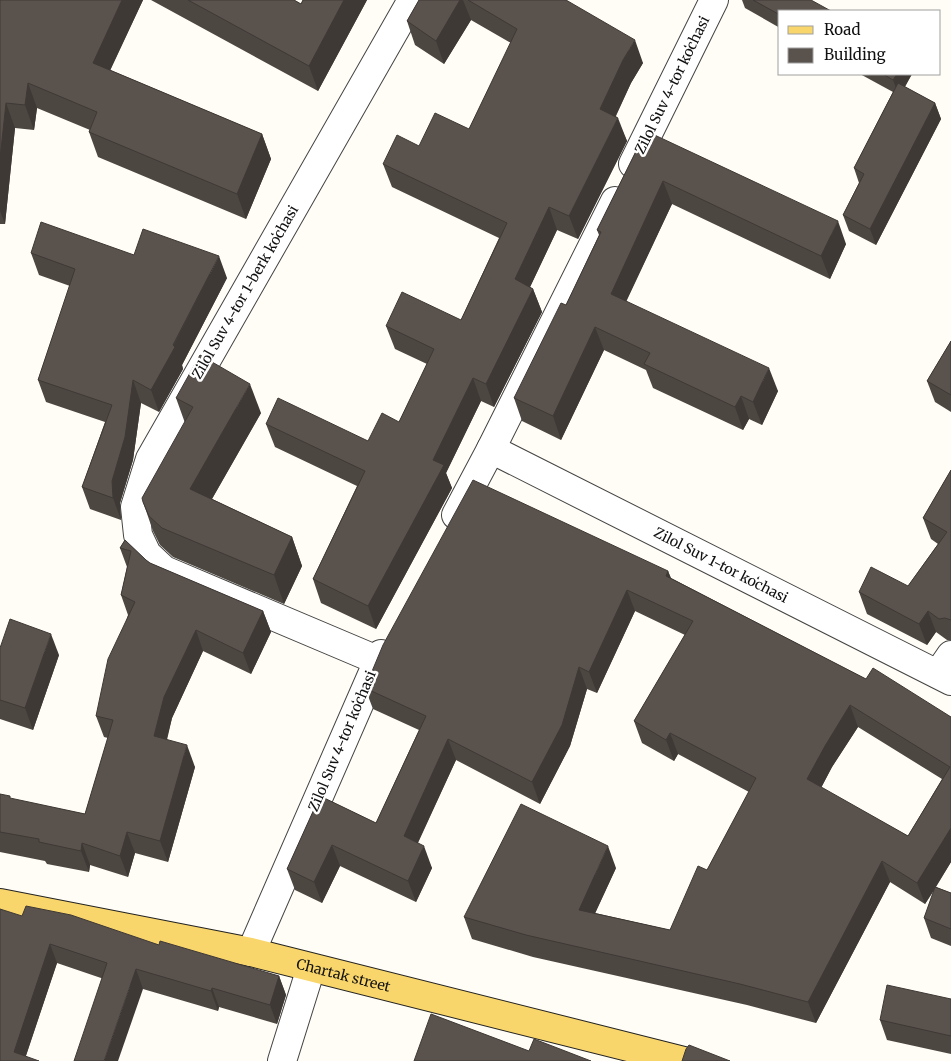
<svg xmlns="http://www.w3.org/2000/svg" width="951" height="1061" viewBox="0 0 951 1061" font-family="Merriweather,serif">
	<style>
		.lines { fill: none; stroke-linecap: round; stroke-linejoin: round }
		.minor-casing { stroke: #444; stroke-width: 30 }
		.major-casing { stroke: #222; stroke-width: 30 }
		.minor { stroke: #fff; stroke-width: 28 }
		.major { stroke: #f9d66b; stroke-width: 28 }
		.wall { fill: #4d4742; fill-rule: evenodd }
		.shaded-wall { fill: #3f3936 }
		.building { fill: #5a524d; stroke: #3f3936; fill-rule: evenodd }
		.labels { text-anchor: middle; stroke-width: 5; stroke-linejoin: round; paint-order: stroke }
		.street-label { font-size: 14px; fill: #111; stroke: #fff }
	</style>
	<rect width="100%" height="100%" fill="#fffdf5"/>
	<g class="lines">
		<defs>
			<g id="minor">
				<polyline points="633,164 714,0"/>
				<polyline points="491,449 951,681"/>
				<polyline points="456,515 491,449 615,201"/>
				<polyline points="377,660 164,570 147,554 138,535 135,507 150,459 412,0"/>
				<polyline points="938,674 951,655"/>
				<polyline points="251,952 381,654"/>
				<polyline points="282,1061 311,968"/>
			</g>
			<g id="major">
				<path id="s1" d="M0,903l251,49 433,109"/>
			</g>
		</defs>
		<use href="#minor" class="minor-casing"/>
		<use href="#major" class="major-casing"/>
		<use href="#minor" class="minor"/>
		<use href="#major" class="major"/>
	</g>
	<g class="wall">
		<polygon points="0,0 143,0 110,70 262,134 271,159 246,219 98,157 89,132 90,130 37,108 34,130 15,128 5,224 0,224"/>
		<polygon points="151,0 294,0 301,4 303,0 367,0 318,91"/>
		<polygon points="419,0 566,0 643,63 631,83 616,116 627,141 578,239 557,230 530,287 533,289 542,312 494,407 481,401 446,473 452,488 376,629 321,603 313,579 357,486 275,447 266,424 368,441 399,422 427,364 395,349 386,326 461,320 499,238 392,187 383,164 419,146 469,129 511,43 471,20 444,64 415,45 407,21"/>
		<polygon points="742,0 811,0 780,11 780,28 745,8"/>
		<polygon points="860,74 912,74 905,87 935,103 941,119 876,245 849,231 843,215 859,183 854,168 893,92"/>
		<polygon points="646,131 846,244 830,279 672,204 626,301 778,391 762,425 749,419 743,430 653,388 646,370 604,350 561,440 522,421 514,398 566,305 599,235 597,230"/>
		<polygon points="31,253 134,255 227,278 182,365 183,369 159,412 141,403 133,460 120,503 121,520 90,509 82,487 105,422 46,402 38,380 70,286 39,275"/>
		<polygon points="951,341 951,412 935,402 927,381"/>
		<polygon points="176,398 261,413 212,499 292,537 302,566 284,604 173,557 160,545 153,531 143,502 185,423"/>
		<polygon points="951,470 951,640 947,640 936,632 927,645 867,614 859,592 908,586 938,544 931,539 923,518"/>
		<polygon points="125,540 146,560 150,563 263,611 271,632 251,674 203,651 172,718 167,740 195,767 168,862 135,853 128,877 90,865 89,872 47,864 45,861 0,852 0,794 11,799 85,814 108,738 104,737 96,716 128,615 121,595 127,567 120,548"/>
		<path d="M668,571l3,7 195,101 85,38v145l-15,25 15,6v53l-20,-8 -7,-20 11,-29 -10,15 -35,-22 -74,141 -69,-18 -214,-48 -61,-18 -8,-22 152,-49 -21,45 75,17 37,-60 42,-78 -71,-38 -4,7 -32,-18 -8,-22 51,-86 -50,-24 -38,82 -10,-4 -17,57 -30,58 -84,-44 -38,83 14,25 -16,34 -76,-36 -18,37 -27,-13 -8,-21 33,-73 56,27 43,-93 -46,-21 -8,-21zM858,727l84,52 -34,57 -87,-48 11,-21z"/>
		<polygon points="0,648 59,655 33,730 0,719"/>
		<polygon points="22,916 159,945 279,976 286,995 277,1024 219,1007 218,1011 143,989 101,978 57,963 26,1056 0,1061"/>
		<polygon points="951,999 951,1054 887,1040 880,1020"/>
	</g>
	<g class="shaded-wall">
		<polygon points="122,0 143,0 102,88 93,63"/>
		<polygon points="344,0 367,0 318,91 309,66"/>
		<polygon points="460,0 463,0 471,20 444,64 436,41"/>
		<polygon points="635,40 643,63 631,83 608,132 600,109 623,60"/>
		<polygon points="897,74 912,74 899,96 893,80"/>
		<polygon points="28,83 37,108 34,130 25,105"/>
		<polygon points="6,103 15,128 5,224 0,211 0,159"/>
		<polygon points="935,103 941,119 876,245 870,229"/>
		<polygon points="618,118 627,141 578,239 569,216"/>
		<polygon points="262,134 271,159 246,219 237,194"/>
		<polygon points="663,181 672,204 619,317 611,294"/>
		<polygon points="549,207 557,230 523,302 515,279"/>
		<polygon points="838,221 846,244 830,279 821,256"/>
		<polygon points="219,256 227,278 182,365 183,369 159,412 151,390"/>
		<polygon points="533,289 542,312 494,407 486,384"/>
		<polygon points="595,327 604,350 561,440 553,416"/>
		<polygon points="769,368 778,391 762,425 753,402"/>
		<polygon points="473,378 481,401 446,473 452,488 376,629 368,606 433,460"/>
		<polygon points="133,380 141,403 133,460 120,503 121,520 113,498 112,481"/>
		<polygon points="250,384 261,413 201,518 190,489"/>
		<polygon points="741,396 749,419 743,430 735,407"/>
		<polygon points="292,537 302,566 284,604 274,575"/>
		<polygon points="668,571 676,592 666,576"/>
		<polygon points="627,590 635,611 597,693 589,672"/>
		<polygon points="263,611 271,632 251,674 243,653"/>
		<polygon points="928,611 936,632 927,645 919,624"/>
		<polygon points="196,630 203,651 172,718 162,757 154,736 164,697"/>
		<polygon points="51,634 59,655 33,730 25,708"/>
		<polygon points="579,667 587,689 570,746 540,804 532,782"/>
		<polygon points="850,705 858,727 832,767 814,801 807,779 825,746"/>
		<polygon points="670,733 678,754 674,761 666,740"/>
		<polygon points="448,739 456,760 411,857 404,836"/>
		<polygon points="187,745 195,767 168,862 160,841"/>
		<polygon points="951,828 951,862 925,904 917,883"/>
		<polygon points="127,832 135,853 128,877 120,856"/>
		<polygon points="82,843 90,865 89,872 81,851"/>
		<polygon points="332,845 340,866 322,903 314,882"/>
		<polygon points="424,846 432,868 416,902 408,881"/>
		<polygon points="608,846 616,868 587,931 579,910"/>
		<polygon points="882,861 890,882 816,1023 808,1002"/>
		<polygon points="50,944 57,963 24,1061 14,1052"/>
		<polygon points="136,969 143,989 118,1061 104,1061"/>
		<polygon points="279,976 286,995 277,1024 270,1005"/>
		<polygon points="212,988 219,1007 218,1011 211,991"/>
	</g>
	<g class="building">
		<polygon points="0,0 122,0 93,63 262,134 237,194 89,132 97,112 28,83 25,105 6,103 0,159"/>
		<polygon points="188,0 294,0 301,4 303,0 344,0 309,66"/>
		<polygon points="419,0 460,0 436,41 407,21"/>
		<polygon points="468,0 566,0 635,40 623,60 600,109 618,118 569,216 549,207 515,279 533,289 486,384 473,378 433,460 444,465 368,606 313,579 365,471 266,424 278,398 368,441 382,413 399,422 434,349 386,326 402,292 461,320 507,223 383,164 397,135 419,146 435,113 469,129 517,29"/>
		<polygon points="753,0 811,0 831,11 780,11 780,15"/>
		<polygon points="883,74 897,74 893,80"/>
		<polygon points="898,83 935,103 870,229 843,215 864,174 854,168"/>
		<polygon points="646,131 838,221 821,256 663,181 611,294 769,368 753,402 741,396 735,407 644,364 650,353 595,327 553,416 514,398 561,303 566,305 601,232 597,230"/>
		<polygon points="41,222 134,255 143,229 219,256 173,345 175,347 151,390 133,380 125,437 112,481 113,498 82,487 112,405 38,380 75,269 31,253"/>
		<polygon points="951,341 951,395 927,381"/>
		<polygon points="200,355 250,384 190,489 292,537 274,575 162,528 149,516 143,502 142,498 193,407 176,398"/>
		<polygon points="951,470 951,620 945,618 939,619 928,611 919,624 859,592 871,567 908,586 947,532 923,518"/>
		<path d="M473,480l195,91 -2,5 200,103 7,-11 78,49v111l-34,55 -35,-22 -74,141 -68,-18 -214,-49 -62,-18 57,-113 87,42 -29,64 91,20 28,-64 9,4 49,-92 -86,-45 -4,7 -32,-19 59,-100 -66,-31 -38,82 -10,-5 -17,58 -30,57 -84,-43 -44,97 20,10 -16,35 -76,-36 -18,37 -27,-13 33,-73 56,27 50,-107 -61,-28 18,-43zM850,705l100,62 -42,69 -101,-57 18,-33z"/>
		<polygon points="125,540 146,560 150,563 263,611 243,653 196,630 164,697 154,736 187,745 160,841 127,832 120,856 82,843 81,851 39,842 39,839 0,832 0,794 10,796 10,798 85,814 113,720 96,716 108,659 135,602 121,595 131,551 120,548"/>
		<polygon points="10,619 51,634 25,708 0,700 0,648"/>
		<polygon points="935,887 951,893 951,929 924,918"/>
		<polygon points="26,906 71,915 159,945 160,941 279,976 270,1005 212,988 211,991 136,969 104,1061 74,1061 107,963 50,944 14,1052 39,1061 0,1061 0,909 22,916"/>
		<polygon points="887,985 951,999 951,1036 880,1020"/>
		<polygon points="431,1014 529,1051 534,1039 591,1061 414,1061"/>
		<polygon points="689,1045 730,1061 682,1061 686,1049"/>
	</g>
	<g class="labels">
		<g class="street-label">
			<text transform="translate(672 85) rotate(-64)" y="5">Zilol Suv 4-tor koʻchasi</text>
			<text transform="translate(245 292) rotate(-60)" y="5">Zilol Suv 4-tor 1-berk koʻchasi</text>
			<text transform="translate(721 565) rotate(27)" y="5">Zilol Suv 1-tor koʻchasi</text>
			<text transform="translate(342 741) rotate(-67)" y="5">Zilol Suv 4-tor koʻchasi</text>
			<text dy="5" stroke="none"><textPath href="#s1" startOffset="351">Chartak street</textPath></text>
		</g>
	</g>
	<rect x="778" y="10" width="162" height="65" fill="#ffffff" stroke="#a0a0a0"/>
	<rect x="788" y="26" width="25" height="8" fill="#f9d66b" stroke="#a0a0a0"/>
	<text x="824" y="35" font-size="15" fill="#111111">Road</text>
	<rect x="788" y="48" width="25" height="15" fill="#5a524d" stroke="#a0a0a0"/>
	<text x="824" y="60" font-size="15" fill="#111111">Building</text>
</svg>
